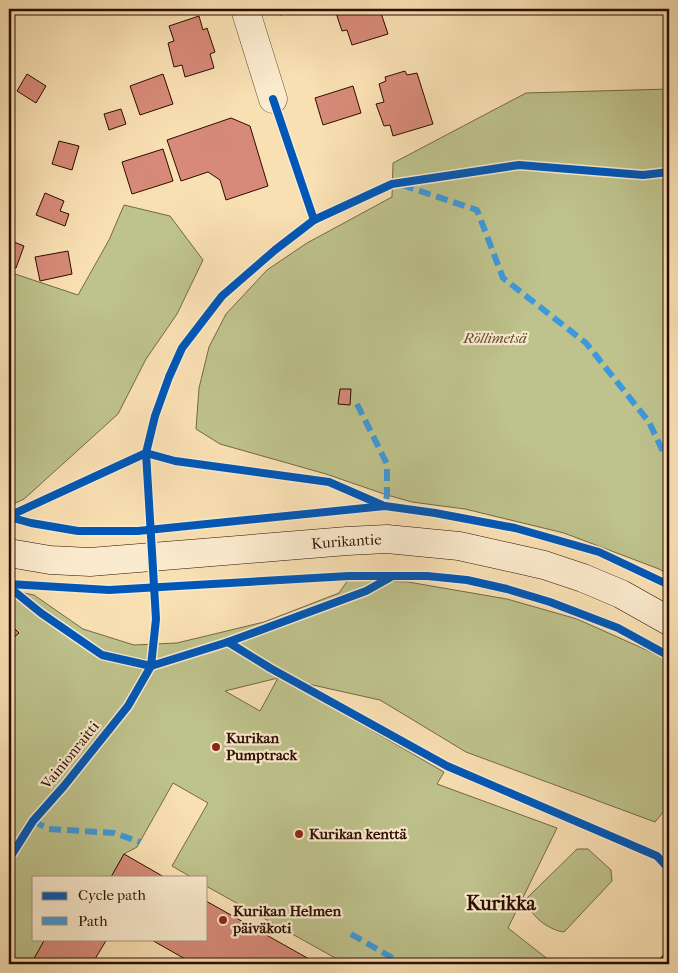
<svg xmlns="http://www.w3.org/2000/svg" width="678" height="973" viewBox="0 0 678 973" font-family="'IM FELL French Canon',serif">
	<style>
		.green { fill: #bec28c; stroke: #746746; fill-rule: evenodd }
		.building { fill: #d78a79; stroke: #2b0c00 }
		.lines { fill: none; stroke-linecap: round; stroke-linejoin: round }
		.minor-casing { stroke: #5e412d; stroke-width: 29 }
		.secondary-casing { stroke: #2b0c00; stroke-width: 29 }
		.minor { stroke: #fbebce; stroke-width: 28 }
		.secondary { stroke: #fbebce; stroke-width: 28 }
		.quiet { stroke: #3d99dc; stroke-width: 6; stroke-dasharray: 12 6; stroke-linecap: butt }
		.cycleway-casing { stroke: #fbebce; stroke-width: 11 }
		.cycleway { stroke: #0057b8; stroke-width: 8 }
		.poi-dot { fill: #8f2418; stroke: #fbebce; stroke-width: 2 }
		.labels { text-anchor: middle; stroke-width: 4.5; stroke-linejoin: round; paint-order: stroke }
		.park-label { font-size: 15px; font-style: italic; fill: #5e4c31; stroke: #fbebce }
		.street-label { font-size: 15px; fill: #2b0c00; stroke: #fbebce }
		.poi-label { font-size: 15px; font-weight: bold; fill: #2b0c00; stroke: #fbebce; text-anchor: start }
		.district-label { font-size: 20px; font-weight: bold; fill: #2b0c00; stroke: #fbebce }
	</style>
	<rect width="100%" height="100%" fill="#f9e0b3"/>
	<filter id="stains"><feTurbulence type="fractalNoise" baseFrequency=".004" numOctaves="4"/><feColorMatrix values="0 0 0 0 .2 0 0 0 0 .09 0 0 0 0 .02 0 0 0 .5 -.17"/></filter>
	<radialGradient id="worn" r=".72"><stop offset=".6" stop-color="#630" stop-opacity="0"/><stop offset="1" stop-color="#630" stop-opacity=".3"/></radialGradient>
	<g class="green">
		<polygon points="669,89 669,575 659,569 564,533 465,509 412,502 387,495 326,474 220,444 196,429 199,388 209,347 226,314 267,270 307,243 392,197 393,163 526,93"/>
		<polygon points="124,205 170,216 203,260 177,314 146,359 118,414 24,499 9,506 9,272 78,295 109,240"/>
		<path d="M348,580l60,2 99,17 70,20 83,37 9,8v141l-14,17 -189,-70 -86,-52 -99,-22 163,94 -7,12 120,44 -49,100 46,36h-218l1,-5 -131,-73v-9h-15l-19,-11 36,-63 -35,-20 -36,64 -13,7 -13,23h-77v62h11l-14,25h-22v-374l25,5 49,34 51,16 43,-2 87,-21 75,-29zM278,678l-18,33 -35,-20z"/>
		<path d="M577,849h11l23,21 1,11 -48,51c-16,-2 -35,-17 -38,-33z"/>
	</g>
	<g class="building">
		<polygon points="278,9 301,9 280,15"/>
		<polygon points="338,9 383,9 381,13 388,34 352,45 347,30 342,31 336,13"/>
		<polygon points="199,16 203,30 207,28 215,52 210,54 214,68 185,77 182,65 174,67 168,43 174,41 169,26"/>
		<polygon points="405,71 407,75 417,73 433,124 393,136 390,125 384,126 376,104 384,102 379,84 386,81 385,77"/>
		<polygon points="27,74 46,86 36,103 17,91"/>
		<polygon points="163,74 173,104 140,115 130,86"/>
		<polygon points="353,86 361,113 323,125 315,98"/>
		<polygon points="121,109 126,124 109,130 104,114"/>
		<polygon points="231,118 250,126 268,186 226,200 220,180 208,172 181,181 167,140"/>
		<polygon points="59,141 79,146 72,170 52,164"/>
		<polygon points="163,149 173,181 132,194 122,162"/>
		<polygon points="45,193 64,201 60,211 69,214 65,226 36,215"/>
		<polygon points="9,240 24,246 16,268 9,265"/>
		<polygon points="68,251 72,274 40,281 35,257"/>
		<polygon points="340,389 351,389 350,405 338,404"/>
		<polygon points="10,624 19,633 12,639 9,636"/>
		<polygon points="124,854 164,877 111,877"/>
		<polygon points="206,901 318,964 194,964 150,939 206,939"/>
		<polygon points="45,939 107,939 92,964 31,964"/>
		<polygon points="669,949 669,964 655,964"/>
	</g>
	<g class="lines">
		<defs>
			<polyline id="minor" points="245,9 273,99"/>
			<g id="secondary">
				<path id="s1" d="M9,553l41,7 40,2 257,-21 40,-2 72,7 85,19 39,13 38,16 48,27"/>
			</g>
		</defs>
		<use href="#minor" class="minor-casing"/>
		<use href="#secondary" class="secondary-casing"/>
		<use href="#minor" class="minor"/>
		<use href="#secondary" class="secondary"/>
		<g class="quiet">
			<polyline points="402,185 477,210 503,278 586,343 649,422 669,464"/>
			<polyline points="357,404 387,464 387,495 385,506"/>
			<polyline points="33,821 49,829 114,833 140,842"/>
			<polyline points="351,934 403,964"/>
			<polyline points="336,964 337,959"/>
		</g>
		<defs>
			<g id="cycleway">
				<polyline points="273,99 314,220"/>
				<polyline points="9,516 146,453 175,461 329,482 382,505"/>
				<polyline points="9,517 31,523 78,531 138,531 385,506 435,513 515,528 599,552 669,585"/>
				<polyline points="9,584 109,590 349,576 427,576 467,580 507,589 550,602 618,628 669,656"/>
				<polyline points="9,587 41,613 102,655 151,666 228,642 366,591 391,577"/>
				<polyline points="228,642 270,668 447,766 657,856 669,869"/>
				<polyline points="9,859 33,821 64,786 128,706 151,666 156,619 146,453 155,416 169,377 182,348 222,296 275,250 314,220 392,184 519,165 643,175 669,172"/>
			</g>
		</defs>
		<use href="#cycleway" class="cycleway-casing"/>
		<use href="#cycleway" class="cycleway"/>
	</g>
	<g class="poi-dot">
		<circle cx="216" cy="747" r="5"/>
		<circle cx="299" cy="834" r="5"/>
		<circle cx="223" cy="920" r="5"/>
	</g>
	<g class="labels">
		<g class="park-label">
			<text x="495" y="343">Röllimetsä</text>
		</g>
		<g class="street-label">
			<text dy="5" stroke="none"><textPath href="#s1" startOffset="339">Kurikantie</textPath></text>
			<text transform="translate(70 755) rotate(-51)" y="5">Vainionraitti</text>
		</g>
		<g class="poi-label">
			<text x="226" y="743">Kurikan<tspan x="226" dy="17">Pumptrack</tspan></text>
			<text x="309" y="839">Kurikan kenttä</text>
			<text x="233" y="916">Kurikan Helmen<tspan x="233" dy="17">päiväkoti</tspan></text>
		</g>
		<g class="district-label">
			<text x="501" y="910">Kurikka</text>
		</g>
	</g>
	<rect width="678" height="973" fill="none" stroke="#f9e0b3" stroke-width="30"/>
	<rect x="10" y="10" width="658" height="953" fill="none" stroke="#2b0c00" stroke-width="2.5"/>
	<rect x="15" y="15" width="648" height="943" fill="none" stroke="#2b0c00"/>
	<rect x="32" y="876" width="175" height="65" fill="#fbebce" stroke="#a8927c"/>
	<rect x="42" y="892" width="25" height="8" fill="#0057b8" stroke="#a8927c"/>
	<text x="78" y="900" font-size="15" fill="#2b0c00">Cycle path</text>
	<rect x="42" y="917" width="25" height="8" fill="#3d99dc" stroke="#a8927c"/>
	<text x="78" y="926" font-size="15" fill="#2b0c00">Path</text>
	<rect width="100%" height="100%" filter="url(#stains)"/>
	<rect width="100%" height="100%" fill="url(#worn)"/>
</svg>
